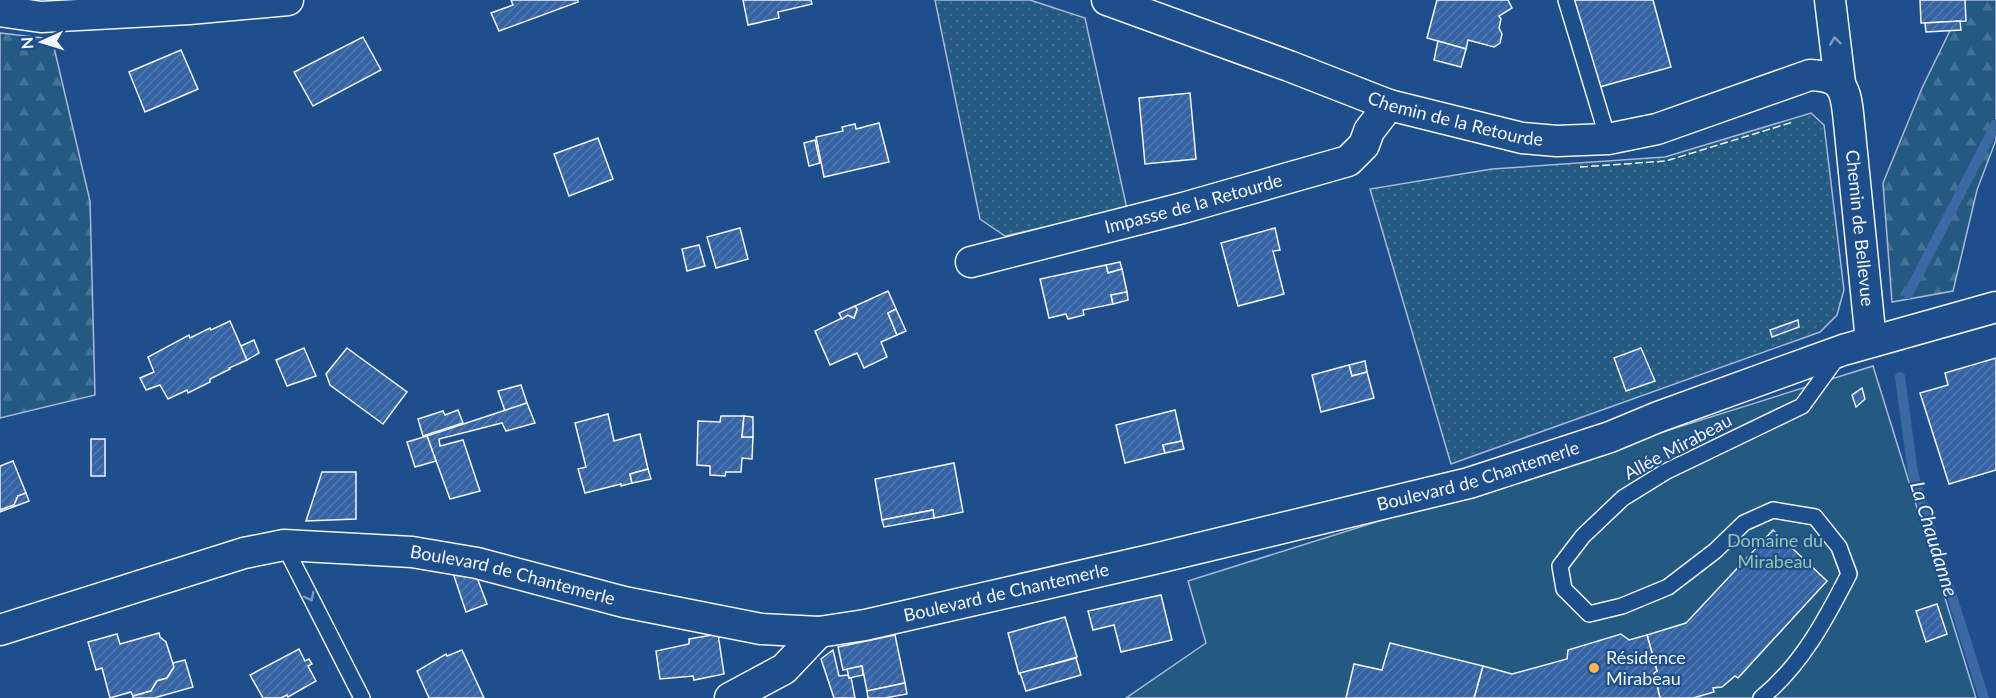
<svg xmlns="http://www.w3.org/2000/svg" width="1996" height="698" viewBox="0 0 1996 698" font-family="Lato,sans-serif">
	<style>
		.grass { fill: url(#grass-dots); stroke: #a8bbd7; stroke-width: 1.5 }
		.forest { fill: url(#forest-firs); stroke: #a8bbd7; stroke-width: 1.5 }
		.green { fill: #245a82; stroke: #a8bbd7; stroke-width: 1.5 }
		.lines { fill: none; stroke-linecap: round; stroke-linejoin: round }
		.stream { stroke: #3b69a3; stroke-width: 10 }
		.building { fill: url(#building-hatch); stroke: #f2f6ff; stroke-width: 1.5 }
		.service-casing { stroke: #f2f6ff; stroke-width: 18 }
		.minor-casing { stroke: #f2f6ff; stroke-width: 33 }
		.service { stroke: #1f4e8c; stroke-width: 15 }
		.minor { stroke: #1f4e8c; stroke-width: 30 }
		.fence { stroke: #f2f6ff; stroke-width: 1.5; stroke-dasharray: 8 3; stroke-linecap: butt }
		.oneway { stroke: #7e9ac0 }
		.poi-dot { fill: #ffb74d; stroke: #1f4e8c; stroke-width: 2 }
		.labels { text-anchor: middle; stroke-width: 4.5; stroke-linejoin: round; paint-order: stroke }
		.street-label { font-size: 18px; fill: #f2f6ff; stroke: #1f4e8c }
		.park-label { font-size: 18px; fill: #97c8a6; stroke: #1f4e8c }
		.poi-label { font-size: 18px; fill: #f2f6ff; stroke: #1f4e8c; text-anchor: start }
		.water-label { font-size: 20px; font-style: italic; fill: #f2f6ff; stroke: #1f4e8c }
	</style>
	<defs>
		<pattern id="grass-dots" width="8" height="8" patternUnits="userSpaceOnUse" patternTransform="scale(1.5)"><rect width="8" height="8" fill="#245a82"/><path d="M2 2h.1M6 6h.1" fill="none" stroke="#447295" stroke-width="1.8" stroke-linecap="round"/></pattern>
		<pattern id="forest-firs" width="22" height="20" patternUnits="userSpaceOnUse" patternTransform="scale(1.5)"><rect width="22" height="20" fill="#245a82"/><path d="M5 1l3.5 6h-7zM16 11l3.5 6h-7z" fill="#447295"/></pattern>
		<pattern id="building-hatch" width="6" height="6" patternUnits="userSpaceOnUse" patternTransform="scale(1.5)"><rect width="6" height="6" fill="#3563a3"/><path d="M-1 1l2-2M0 6l6-6M5 7l2-2" fill="none" stroke="#537ab1"/></pattern>
	</defs>
	<rect width="100%" height="100%" fill="#1f4e8c"/>
	<g class="grass">
		<polygon points="935,0 1030,0 1085,18 1127,209 1005,236 980,219"/>
		<polygon points="1811,113 1824,125 1844,290 1837,315 1820,332 1451,464 1370,189 1492,169 1665,157"/>
	</g>
	<g class="forest">
		<polygon points="1965,0 1996,0 1996,140 1977,190 1953,291 1892,302 1883,183 1922,88"/>
		<polygon points="0,33 52,39 90,201 95,395 0,418"/>
	</g>
	<polygon class="green" points="1873,366 1976,698 1126,698 1206,643 1188,581"/>
	<g class="lines">
		<g class="stream">
			<polyline points="1908,294 1996,124"/>
			<polyline points="1900,377 1913,473 1984,698"/>
		</g>
	</g>
	<g class="building">
		<polygon points="511,0 578,0 578,2 499,31 491,13 513,5"/>
		<polygon points="743,0 811,0 812,4 778,12 779,18 748,25"/>
		<polygon points="1437,0 1508,0 1512,8 1499,16 1501,19 1499,28 1502,34 1500,43 1494,47 1468,40 1466,49 1427,38"/>
		<polygon points="1572,0 1653,0 1671,67 1596,88"/>
		<polygon points="1920,0 1965,0 1966,21 1921,23"/>
		<polygon points="1960,21 1961,30 1926,32 1925,23"/>
		<polygon points="363,37 381,70 313,106 294,72"/>
		<polygon points="1438,41 1466,49 1461,67 1434,60"/>
		<polygon points="181,50 198,89 145,112 129,72"/>
		<polygon points="1190,93 1196,159 1145,164 1139,98"/>
		<polygon points="879,123 889,162 824,177 816,137 843,131 842,127 855,124 856,129"/>
		<polygon points="598,138 613,179 569,196 554,154"/>
		<polygon points="815,140 820,163 809,166 804,143"/>
		<polygon points="740,228 748,259 716,268 707,237"/>
		<polygon points="1275,228 1280,250 1273,251 1284,294 1238,306 1221,243"/>
		<polygon points="699,245 705,266 687,271 682,249"/>
		<polygon points="1120,262 1122,269 1108,273 1106,265"/>
		<polygon points="1106,265 1108,273 1122,269 1127,292 1111,295 1113,304 1083,310 1084,315 1068,319 1066,314 1049,318 1040,279"/>
		<polygon points="888,291 896,309 888,313 897,335 881,342 887,357 864,368 857,353 830,365 815,331 848,315 854,318 857,309 855,306"/>
		<polygon points="1127,292 1128,300 1113,304 1111,295"/>
		<polygon points="855,306 857,309 854,318 848,315 842,319 839,313"/>
		<polygon points="896,309 906,331 897,335 888,313"/>
		<polygon points="1798,320 1799,327 1772,337 1770,330"/>
		<polygon points="230,321 247,360 229,368 230,369 210,379 210,382 188,393 187,390 168,399 160,385 146,390 140,378 154,372 148,357 189,335 190,338 210,328 211,330"/>
		<polygon points="254,340 259,353 247,360 241,346"/>
		<polygon points="304,348 316,376 287,386 276,360"/>
		<polygon points="347,348 407,392 383,424 330,385 326,374"/>
		<polygon points="1641,348 1655,381 1626,391 1614,358"/>
		<polygon points="1996,358 1996,470 1949,484 1920,393 1948,385 1945,373"/>
		<polygon points="1365,361 1367,372 1352,376 1349,365"/>
		<polygon points="1349,365 1352,376 1367,372 1374,398 1321,412 1312,375"/>
		<polygon points="521,385 527,403 505,411 498,391"/>
		<polygon points="1862,388 1865,399 1856,407 1852,395"/>
		<polygon points="527,403 535,423 506,431 502,423 439,439 440,446 463,440 480,491 450,499 427,436"/>
		<polygon points="458,410 463,423 423,436 418,419 443,411 445,415"/>
		<polygon points="1175,410 1182,441 1163,445 1165,453 1125,463 1116,425"/>
		<polygon points="608,414 614,441 640,434 648,469 630,474 632,483 621,486 621,484 585,493 578,469 586,467 575,423"/>
		<polygon points="721,416 744,416 742,437 753,437 752,459 742,458 741,472 726,472 725,476 710,475 710,466 697,465 698,421 720,422"/>
		<polygon points="744,416 753,417 753,437 742,437"/>
		<polygon points="427,436 436,461 415,467 407,442"/>
		<rect x="91" y="439" width="14" height="37"/>
		<polygon points="1182,441 1184,449 1165,453 1163,445"/>
		<polygon points="13,461 26,493 18,496 14,505 0,510 0,466"/>
		<polygon points="954,463 963,512 934,518 933,510 882,520 875,479"/>
		<polygon points="648,469 651,479 632,483 630,474"/>
		<polygon points="322,472 356,472 356,519 306,521"/>
		<polygon points="26,493 29,501 0,512 0,510 14,505 18,496"/>
		<polygon points="933,510 934,518 884,527 882,520"/>
		<polygon points="1773,530 1827,581 1738,678 1735,676 1722,687 1713,688 1714,692 1693,698 1660,698 1654,673 1657,671 1647,635 1686,623"/>
		<polygon points="450,564 473,567 487,604 466,612"/>
		<polygon points="1161,595 1172,640 1121,652 1114,625 1093,630 1088,611"/>
		<polygon points="1937,604 1947,634 1926,642 1916,611"/>
		<polygon points="1065,617 1077,657 1019,674 1008,633"/>
		<polygon points="159,633 160,637 166,642 174,667 167,678 157,681 151,691 133,696 131,692 110,698 102,668 96,670 88,642 117,634 120,644"/>
		<polygon points="718,634 724,674 694,680 693,676 660,679 656,651 689,644 689,639"/>
		<polygon points="1621,634 1629,640 1647,635 1657,671 1654,673 1660,698 1474,698 1483,666 1512,674 1567,659 1568,650"/>
		<polygon points="895,635 905,683 867,691 862,666 843,670 838,647"/>
		<polygon points="1390,643 1483,666 1474,698 1346,698 1354,664 1382,670"/>
		<polygon points="299,649 305,661 309,659 312,664 308,666 316,681 288,697 287,695 281,698 263,698 250,675"/>
		<polygon points="462,650 484,698 429,698 417,671 446,654 447,656"/>
		<polygon points="833,650 839,676 848,675 849,678 851,677 855,698 834,698 821,659"/>
		<polygon points="1076,658 1081,675 1026,691 1020,673"/>
		<polygon points="185,660 193,687 154,698 133,698 133,696 151,691 157,681 167,678 174,667 173,663"/>
		<polygon points="862,666 863,675 849,678 847,669"/>
		<polygon points="905,683 907,694 885,698 868,698 867,691"/>
	</g>
	<g class="lines">
		<defs>
			<g id="service">
				<polyline points="1566,0 1608,139"/>
				<polyline points="284,545 362,698"/>
				<path d="M1761,698c40,-32 65,-79 88,-124l-10,-27 -24,-30 -42,-7 -29,13 -29,28 -47,36 -46,19 -33,8 -25,-25 -4,-23 23,-30 40,-38 42,-26 137,-66 37,-51"/>
			</g>
			<g id="minor">
				<path id="s1" d="M1107,0l182,66 100,39 133,33 35,3 51,-2 49,-10 153,-54c30,1 35,11 38,38l23,228"/>
				<polyline points="1830,0 1840,83"/>
				<polyline points="0,11 41,17 189,9 288,0"/>
				<path id="s2" d="M971,262l212,-54 165,-47 16,-16 5,-14 20,-26"/>
				<path id="s3" d="M0,630l244,-77 40,-8 128,7 65,11 147,39 137,27 58,3 46,-7 289,-66 315,-76 141,-46 48,-20 185,-67 153,-43"/>
				<polyline points="730,698 784,669 819,632"/>
			</g>
		</defs>
		<use href="#service" class="service-casing"/>
		<use href="#minor" class="minor-casing"/>
		<use href="#service" class="service"/>
		<use href="#minor" class="minor"/>
		<polyline class="fence" points="1580,167 1666,161 1793,122"/>
	</g>
	<defs><path id="oneway-chevron" d="M-2-3.5L2.5 0L-2 3.5" fill="none" stroke-width="1.6" stroke-linecap="round" stroke-linejoin="round" transform="scale(1.5)"/></defs>
	<g class="oneway">
		<use href="#oneway-chevron" transform="translate(1835 41) rotate(-97)"/>
		<use href="#oneway-chevron" transform="translate(310 597) rotate(63)"/>
	</g>
	<circle class="poi-dot" cx="1594" cy="668" r="6"/>
	<g class="labels">
		<g class="street-label">
			<text dy="6" stroke="none"><textPath href="#s1" startOffset="369">Chemin de la Retourde</textPath></text>
			<text dy="6" stroke="none"><textPath href="#s2" startOffset="230">Impasse de la Retourde</textPath></text>
			<text dy="6" stroke="none"><textPath href="#s1" startOffset="914">Chemin de Bellevue</textPath></text>
			<text transform="translate(1678 447) rotate(-28)" y="6">Allée Mirabeau</text>
			<text dy="6" stroke="none"><textPath href="#s3" startOffset="1518">Boulevard de Chantemerle</textPath></text>
			<text dy="6" stroke="none"><textPath href="#s3" startOffset="528">Boulevard de Chantemerle</textPath></text>
			<text dy="6" stroke="none"><textPath href="#s3" startOffset="1032">Boulevard de Chantemerle</textPath></text>
		</g>
		<g class="park-label">
			<text x="1775" y="547">Domaine du<tspan x="1775" dy="21">Mirabeau</tspan></text>
		</g>
		<g class="poi-label">
			<text x="1606" y="664">Résidence<tspan x="1606" dy="21">Mirabeau</tspan></text>
		</g>
		<g class="water-label">
			<text transform="translate(1934 539) rotate(73)" y="7">La Chaudanne</text>
		</g>
	</g>
	<g transform="translate(42 42) rotate(266)" stroke="#1f4e8c" stroke-width="4.5" paint-order="stroke">
	<path d="M0-4.5L10 22L0 15L-10 22Z" fill="#f2f6ff"/>
	<text y="-9" font-size="16" font-weight="bold" text-anchor="middle" fill="#f2f6ff">N</text>
	</g>
</svg>
